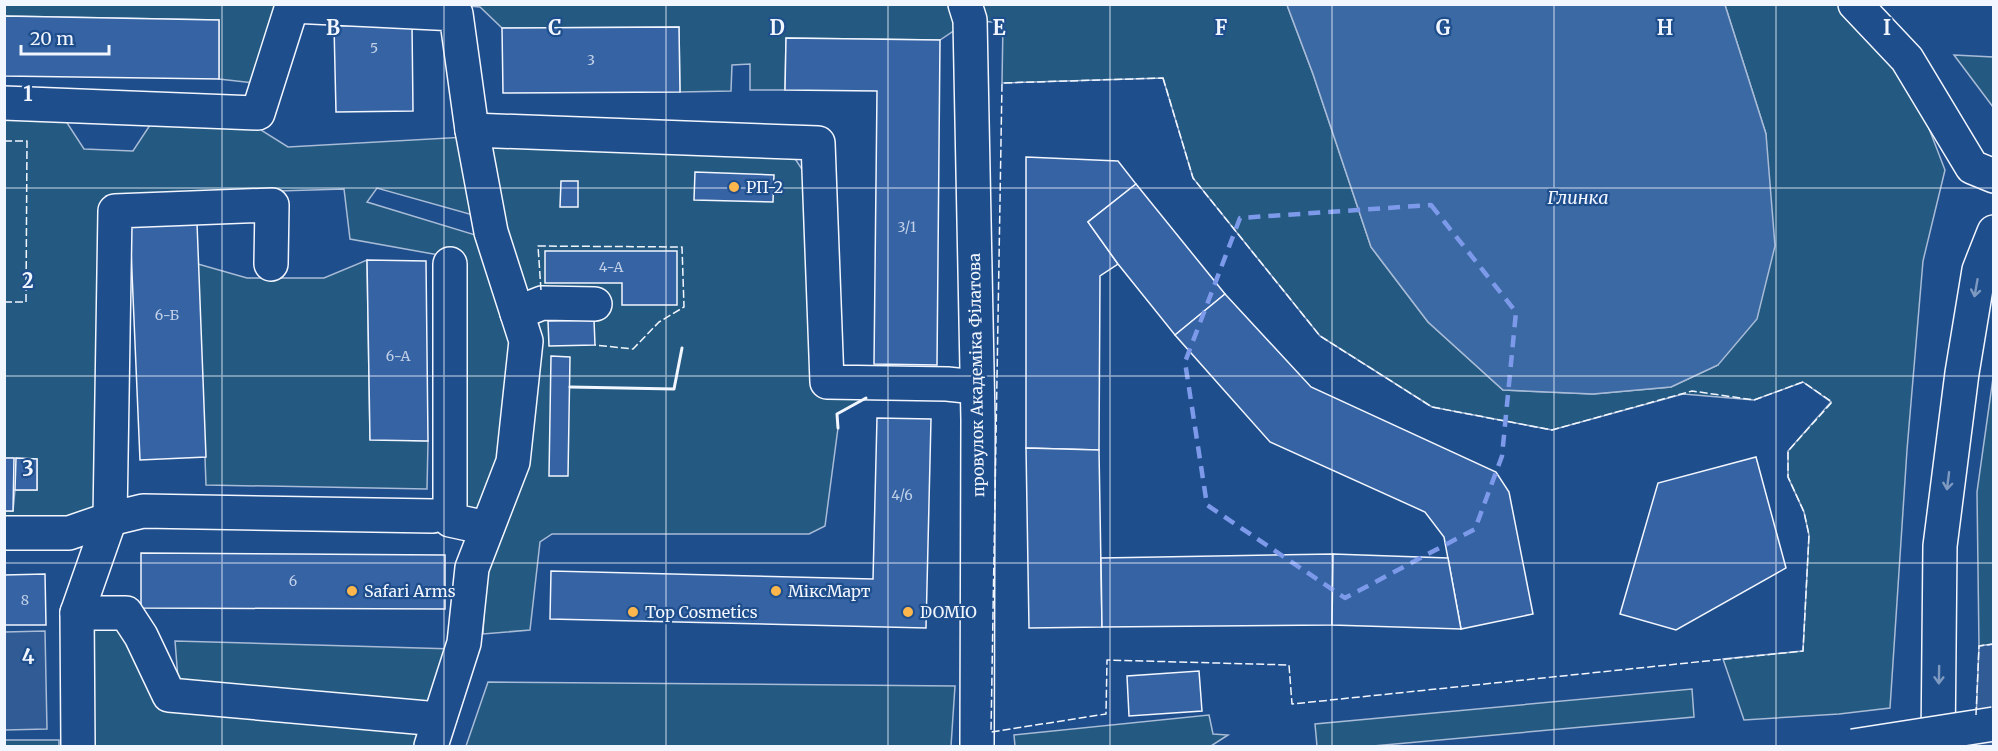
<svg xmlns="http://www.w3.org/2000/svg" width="1998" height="751" viewBox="0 0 1998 751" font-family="Merriweather,serif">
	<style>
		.green { fill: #245a82; stroke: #a8bbd7; stroke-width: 1.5 }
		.parking { fill: #305b95; stroke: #a8bbd7; stroke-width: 1.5 }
		.water { fill: #3b69a3; stroke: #a8bbd7; stroke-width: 1.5 }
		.building { fill: #3563a3; stroke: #f2f6ff; stroke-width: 1.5 }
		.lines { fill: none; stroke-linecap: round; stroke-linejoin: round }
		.minor-casing { stroke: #f2f6ff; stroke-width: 36 }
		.major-casing { stroke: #f2f6ff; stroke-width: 36 }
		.minor { stroke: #1f4e8c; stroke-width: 33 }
		.major { stroke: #1f4e8c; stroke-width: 33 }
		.highway-bridge-casing { stroke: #f2f6ff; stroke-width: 36; stroke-linecap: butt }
		.highway-bridge { stroke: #1f4e8c; stroke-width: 33 }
		.fence { stroke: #f2f6ff; stroke-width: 1.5; stroke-dasharray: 8 3; stroke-linecap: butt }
		.wall { stroke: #f2f6ff; stroke-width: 3 }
		.oneway { stroke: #7e9ac0 }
		.marked { fill: none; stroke: #7d9aea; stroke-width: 4.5; stroke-dasharray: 12 8; stroke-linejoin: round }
		.grid { fill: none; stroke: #f2f6ff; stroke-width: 1.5; stroke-opacity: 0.55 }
		.poi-dot { fill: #ffb74d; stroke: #1f4e8c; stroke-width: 2 }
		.labels { text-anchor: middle; stroke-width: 4.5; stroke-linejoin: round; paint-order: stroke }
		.number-label { font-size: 14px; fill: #c3d1e8 }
		.poi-label { font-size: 16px; fill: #f2f6ff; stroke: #1f4e8c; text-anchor: start }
		.street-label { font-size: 16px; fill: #f2f6ff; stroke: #1f4e8c }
		.water-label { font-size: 18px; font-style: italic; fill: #f2f6ff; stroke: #1f4e8c }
		.grid-label { font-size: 20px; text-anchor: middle; font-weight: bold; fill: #f2f6ff; stroke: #1f4e8c; stroke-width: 4.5; stroke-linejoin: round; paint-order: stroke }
	</style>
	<rect width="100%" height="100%" fill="#1f4e8c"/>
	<g class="green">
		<polygon points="5,4 285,5 254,83 219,79 219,20 5,16"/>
		<polygon points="456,5 1287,5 1313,74 1371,247 1428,322 1503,390 1593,394 1671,387 1718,365 1766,134 1725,5 1877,5 1908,74 1945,170 1923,261 1907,450 1890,708 1839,714 1744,720 1723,659 1803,651 1809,535 1804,512 1788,477 1788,451 1831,402 1803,382 1754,400 1683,394 1552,430 1432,407 1320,336 1193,178 1163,78 1002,83 1003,23 970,20 940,40 786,38 785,90 750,90 750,64 732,65 731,91 680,92 679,27 502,28 480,7"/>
		<polygon points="1954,55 1993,57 1993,107"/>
		<polygon points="5,110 60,112 84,149 133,151 152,122 253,125 288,147 466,137 480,217 377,188 367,202 482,237 517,341 505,462 484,516 458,510 461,259 350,239 344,189 106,196 102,512 5,525 5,511 13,511 15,490 37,490 37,459 4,458"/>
		<polygon points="484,139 794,157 807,177 815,381 884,388 837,414 838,428 825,526 809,534 552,534 540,542 530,630 483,634 486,577 531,342"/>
		<polygon points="367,260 370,439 428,441 427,489 206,485 198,264 247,278 324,278"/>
		<polygon points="1993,378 1993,644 1979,646 1977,492"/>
		<polygon points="84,618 124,619 162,703 425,732 421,746 94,746"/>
		<polygon points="175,641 454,649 430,713 179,691"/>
		<polygon points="488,682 955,686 951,746 466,746"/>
		<polygon points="1692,689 1694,717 1373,746 1317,746 1315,724"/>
		<polygon points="1209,715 1213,734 1228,735 1211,746 1015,746 1014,735"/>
		<rect x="5" y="740" width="54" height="6"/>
	</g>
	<g class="parking">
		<polygon points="45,631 47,729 5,730 5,632"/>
		<polygon points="1993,644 1993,746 1975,746 1979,646"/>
	</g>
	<polygon class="water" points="1287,5 1725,5 1766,134 1775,246 1757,319 1718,365 1671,387 1593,394 1503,390 1428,322 1371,247 1313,74"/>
	<g class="building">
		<polygon points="4,16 219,20 219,79 4,76"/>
		<polygon points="412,24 413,111 336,112 334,26"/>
		<polygon points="679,27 680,92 503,93 502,28"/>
		<polygon points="786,38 940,40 937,365 874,364 877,91 785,90"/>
		<polygon points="1026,157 1118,161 1136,184 1088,222 1118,264 1100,276 1099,450 1026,448"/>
		<polygon points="695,172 774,175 773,202 694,200"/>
		<polygon points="561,181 578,181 578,207 560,207"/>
		<polygon points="1136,184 1225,294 1175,335 1118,264 1088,222"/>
		<polygon points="197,223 206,457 140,460 130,226"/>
		<polygon points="545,251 677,251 677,305 622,305 622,283 545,283"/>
		<polygon points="367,260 426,261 428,441 370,440"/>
		<polygon points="1225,294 1311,387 1496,472 1509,492 1533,614 1461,629 1444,537 1425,512 1270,442 1175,335"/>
		<polygon points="594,320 595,345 549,346 548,321"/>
		<polygon points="551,356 570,357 568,476 549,476"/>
		<polygon points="877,418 931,419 926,628 550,619 551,571 873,579"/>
		<polygon points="1026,448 1099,450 1102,627 1029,628"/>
		<polygon points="1756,457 1786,568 1676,630 1620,614 1658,483"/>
		<polygon points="4,458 14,458 13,511 4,511"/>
		<polygon points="16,458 37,459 37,490 15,490"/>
		<polygon points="141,553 445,555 445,609 141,608"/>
		<polygon points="1333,554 1332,625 1102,627 1101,558"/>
		<polygon points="1333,554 1448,558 1461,629 1332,625"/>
		<polygon points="45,574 46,625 4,625 4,575"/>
		<polygon points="1199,671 1202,711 1129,716 1127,676"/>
	</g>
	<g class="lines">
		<defs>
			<g id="minor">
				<polyline points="965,4 970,20 978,420 977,746"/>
				<polyline points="1855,4 1907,59 1972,167 1994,176"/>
				<polyline points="4,103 258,113 292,6 456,14 472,130 491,232 526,341 513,462 472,568 464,643 431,746"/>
				<polyline points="472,130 818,143 827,382 947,384 976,387"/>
				<polyline points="450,264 450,520 487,528"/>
				<polyline points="517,313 542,303 595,304"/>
				<polyline points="4,533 69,533 110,519 143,511 433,516"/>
				<polyline points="77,613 126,613 141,636 169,695 427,718"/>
				<polyline points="78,746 77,613 110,519 115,211 272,205 271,264"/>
			</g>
			<polyline id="major" points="1938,746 1940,546 1962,373 1979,270 1994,232"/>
		</defs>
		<use href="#minor" class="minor-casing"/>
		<use href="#major" class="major-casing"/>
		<use href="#minor" class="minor"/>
		<use href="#major" class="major"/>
		<defs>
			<polyline id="highway-bridge" points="1853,746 1994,724"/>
		</defs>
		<use href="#highway-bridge" class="highway-bridge-casing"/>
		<use href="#highway-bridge" class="highway-bridge"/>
		<g class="fence">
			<polygon points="1163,78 1193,178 1320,336 1432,407 1552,430 1692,391 1754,400 1803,382 1832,402 1788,451 1788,477 1804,512 1809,535 1803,651 1292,704 1289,665 1107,660 1106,714 991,732 1002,83"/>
			<polyline points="4,141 27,141 26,302 4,302"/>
			<polyline points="541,290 538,246 682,247 684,307 659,322 633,349 595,345"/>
			<polyline points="1976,715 1979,646 1994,644"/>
		</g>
		<g class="wall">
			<polyline points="570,387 674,389 682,348"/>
			<polyline points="838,428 837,414 866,398"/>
		</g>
	</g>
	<defs><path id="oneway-shaft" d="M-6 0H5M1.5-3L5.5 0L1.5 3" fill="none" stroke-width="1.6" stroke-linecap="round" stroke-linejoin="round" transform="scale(1.5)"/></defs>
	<g class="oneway">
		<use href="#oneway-shaft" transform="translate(1976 288) rotate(100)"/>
		<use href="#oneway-shaft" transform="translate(1948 481) rotate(97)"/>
		<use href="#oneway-shaft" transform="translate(1939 675) rotate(91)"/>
	</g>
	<path class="marked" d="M1431,205l85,107 -14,144 -27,73 -130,69 -138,-93 -22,-143 55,-144z"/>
	<path class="grid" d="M222,4v742M444,4v742M666,4v742M888,4v742M1110,4v742M1332,4v742M1554,4v742M1776,4v742M4,188h1990M4,376h1990M4,563h1990"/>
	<g class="poi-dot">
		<circle cx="734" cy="187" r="6"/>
		<circle cx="352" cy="591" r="6"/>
		<circle cx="776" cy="591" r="6"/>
		<circle cx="633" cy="612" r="6"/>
		<circle cx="908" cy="612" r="6"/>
	</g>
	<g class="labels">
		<g class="number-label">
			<text x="374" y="53">5</text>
			<text x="591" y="65">3</text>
			<text x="907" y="232">3/1</text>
			<text x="611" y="272">4-А</text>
			<text x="167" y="320">6-Б</text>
			<text x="398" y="361">6-А</text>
			<text x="902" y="500">4/6</text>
			<text x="293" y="586">6</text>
			<text x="25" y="605">8</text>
		</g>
		<g class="poi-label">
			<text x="746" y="193">РП-2</text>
			<text x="364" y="597">Safari Arms</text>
			<text x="788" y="597">МіксМарт</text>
			<text x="645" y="618">Top Cosmetics</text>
			<text x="920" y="618">DOMIO</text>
		</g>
		<g class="street-label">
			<text transform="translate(976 375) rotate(-91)" y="6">провулок Академіка Філатова</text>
		</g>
		<g class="water-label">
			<text x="1578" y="204">Глинка</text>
		</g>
	</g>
	<g class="grid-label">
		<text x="333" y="35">B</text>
		<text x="555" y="35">C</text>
		<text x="777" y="35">D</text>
		<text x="999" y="35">E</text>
		<text x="1221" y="35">F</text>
		<text x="1443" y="35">G</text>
		<text x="1665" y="35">H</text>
		<text x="1887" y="35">I</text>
		<text x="28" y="101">1</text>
		<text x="28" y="288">2</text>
		<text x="28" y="476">3</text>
		<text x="28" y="664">4</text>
	</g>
	<rect width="1998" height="751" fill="none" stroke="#f2f6ff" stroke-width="12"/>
	<path d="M21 45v9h88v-9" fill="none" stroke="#f2f6ff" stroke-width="3"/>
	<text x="30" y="45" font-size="18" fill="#f2f6ff" stroke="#1f4e8c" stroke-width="4.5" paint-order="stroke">20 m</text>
</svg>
